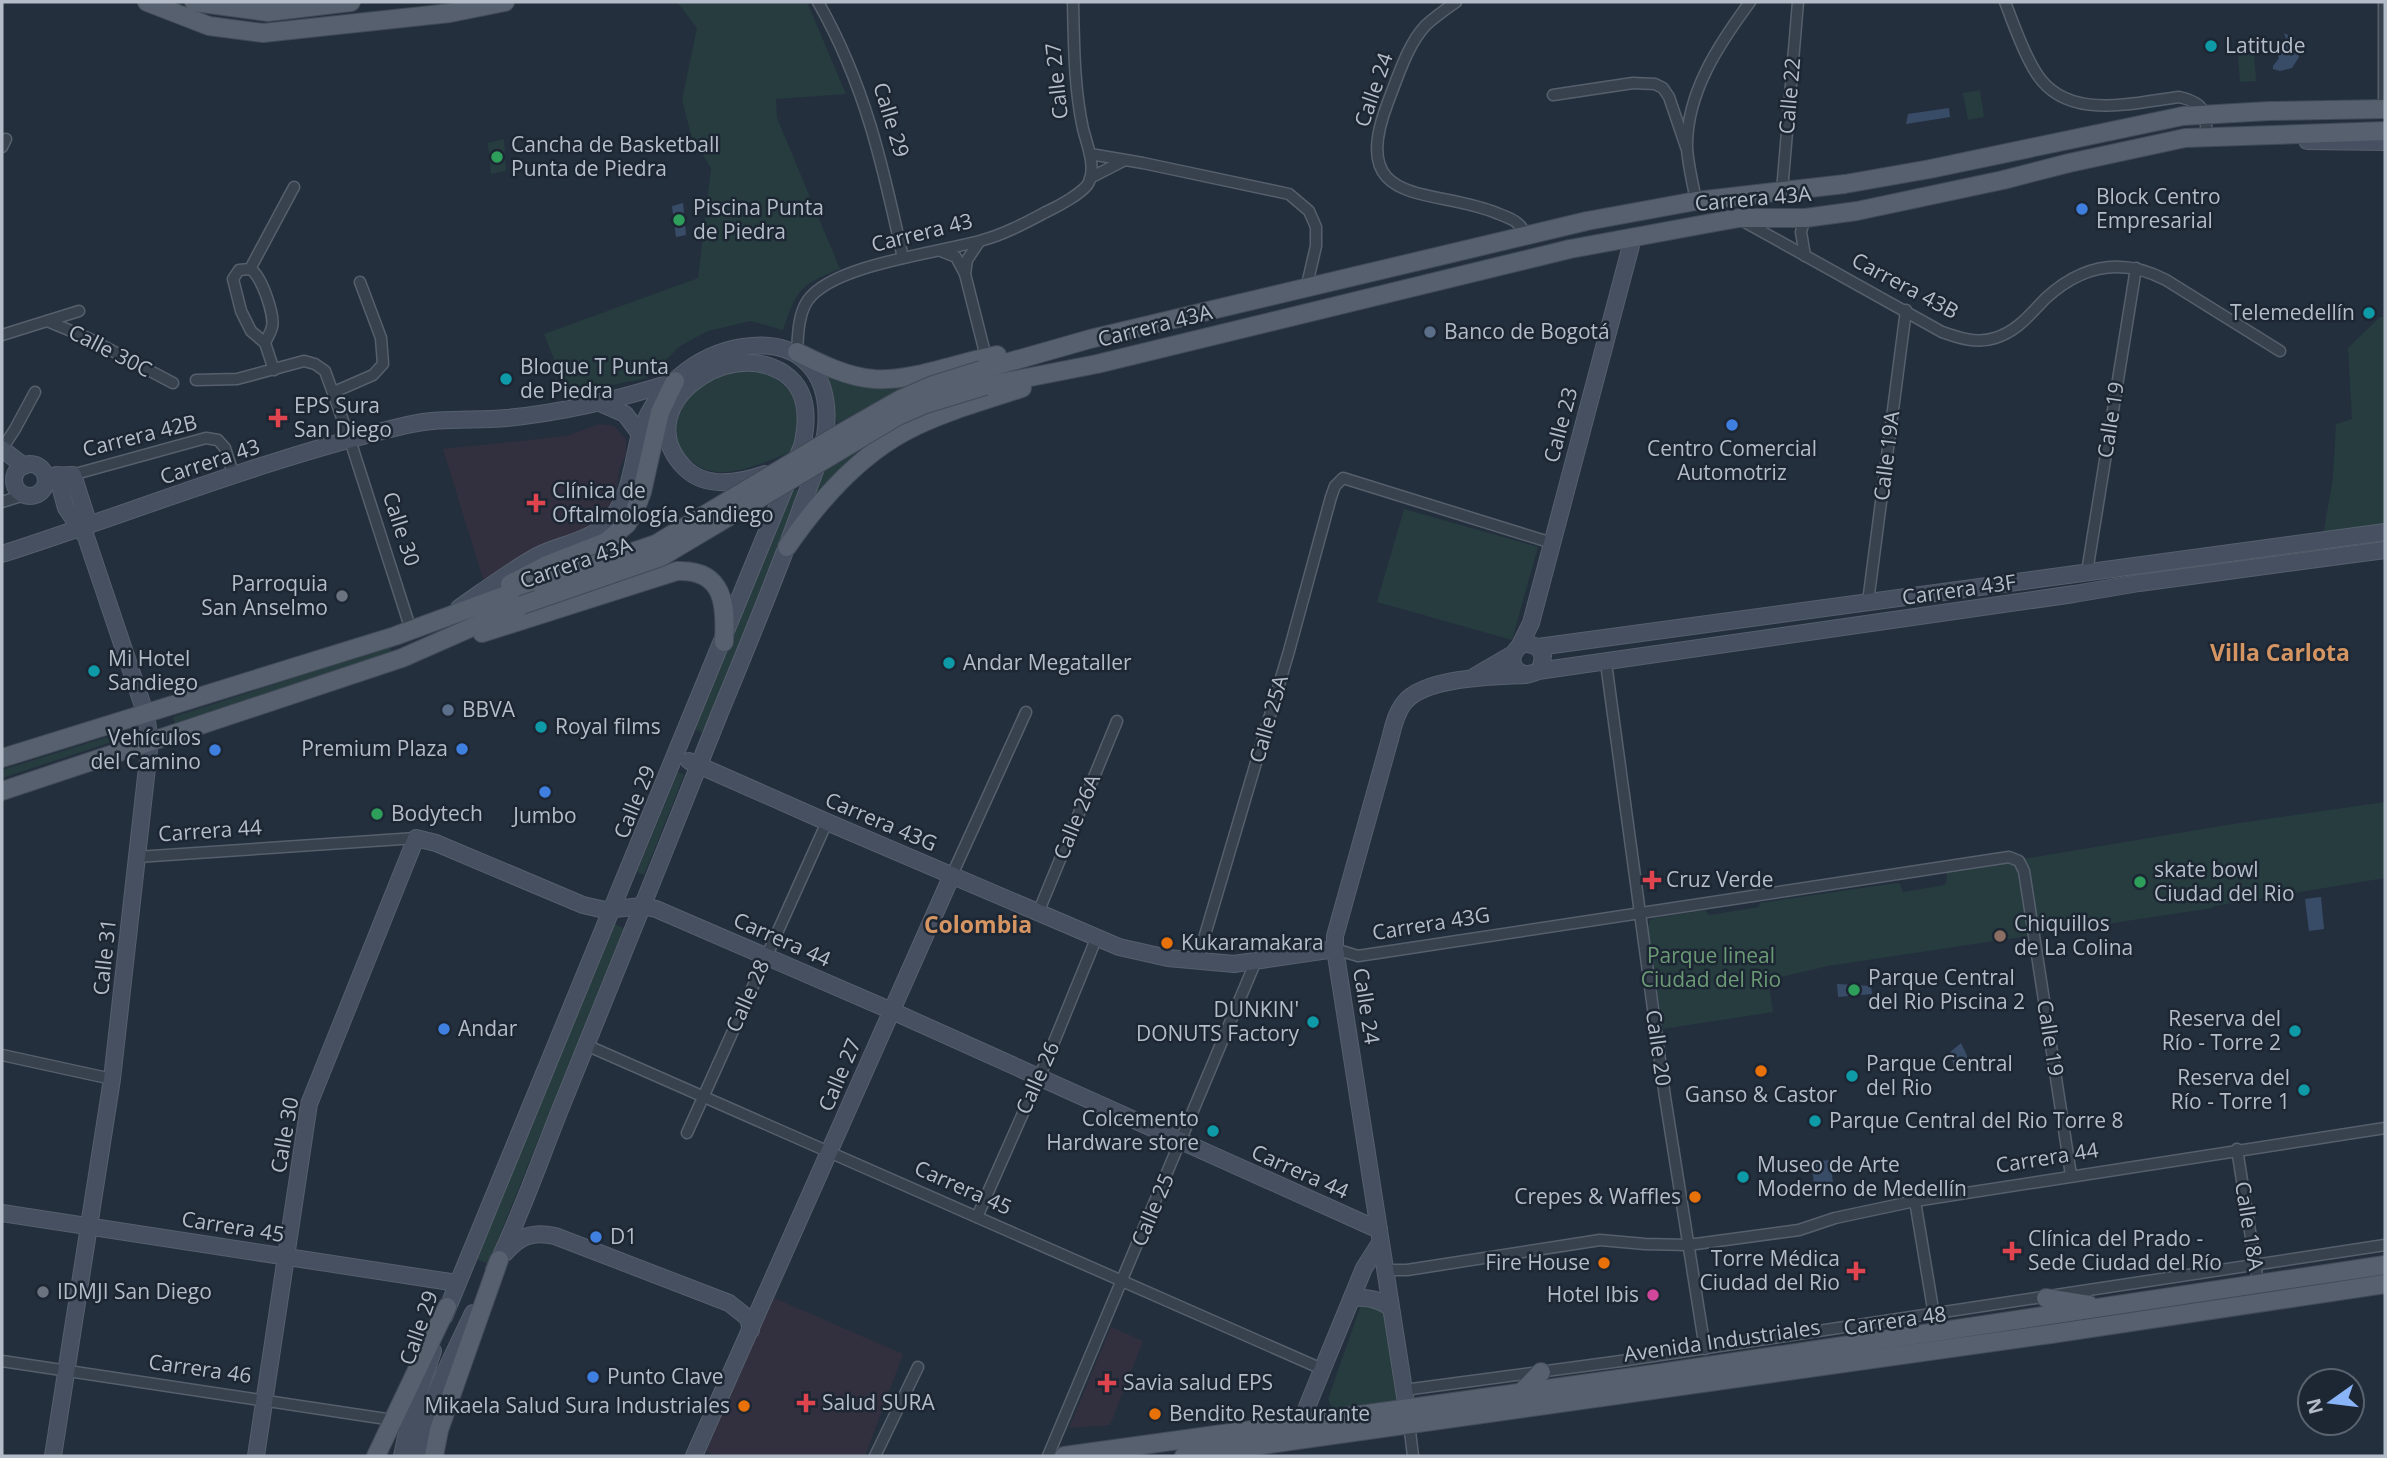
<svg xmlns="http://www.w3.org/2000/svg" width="2387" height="1458" viewBox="0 0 2387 1458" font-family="'Open Sans',sans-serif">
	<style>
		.medical { fill: #32303f }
		.green { fill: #263c3f }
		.water { fill: #394c67 }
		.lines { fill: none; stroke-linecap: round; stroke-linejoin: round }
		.street-casing { stroke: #565f6c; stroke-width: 13 }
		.secondary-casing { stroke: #565f6c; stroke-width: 18 }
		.primary-casing { stroke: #414a57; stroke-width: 20 }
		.street { stroke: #38414e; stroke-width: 10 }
		.secondary { stroke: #465061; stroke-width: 16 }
		.primary { stroke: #56606e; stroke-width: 18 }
		.primary-bridge-casing { stroke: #414a57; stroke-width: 20; stroke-linecap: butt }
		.primary-bridge { stroke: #56606e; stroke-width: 18 }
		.culture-dot { fill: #0f9aa8; stroke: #1d2633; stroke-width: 2.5 }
		.leisure-dot { fill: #2e9e5b; stroke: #1d2633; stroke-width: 2.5 }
		.shop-dot { fill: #3f7fe0; stroke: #1d2633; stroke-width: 2.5 }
		.service-dot { fill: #5c6f8a; stroke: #1d2633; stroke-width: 2.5 }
		.health-dot { fill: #e0444e; stroke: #1d2633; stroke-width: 2.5 }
		.worship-dot { fill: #6b7280; stroke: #1d2633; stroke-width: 2.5 }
		.education-dot { fill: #8d6e63; stroke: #1d2633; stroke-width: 2.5 }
		.food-dot { fill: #e8710a; stroke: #1d2633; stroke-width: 2.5 }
		.hotel-dot { fill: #d1479c; stroke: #1d2633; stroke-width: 2.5 }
		.labels { text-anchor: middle; stroke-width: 5; stroke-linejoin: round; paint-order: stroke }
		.poi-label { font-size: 21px; fill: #b4bcc9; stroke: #1d2633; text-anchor: start }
		.street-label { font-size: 21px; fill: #b4bcc9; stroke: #1d2633 }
		.park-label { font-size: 21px; fill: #6b9a76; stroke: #1d2633 }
		.neighbourhood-label { font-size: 23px; font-weight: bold; fill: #d59563; stroke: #1d2633 }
	</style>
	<rect width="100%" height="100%" fill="#242f3e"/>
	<g class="medical">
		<polygon points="600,424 614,426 626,439 626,455 620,467 616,491 606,516 596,527 484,582 443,449 566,436"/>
		<polygon points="772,1297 903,1354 865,1456 719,1456 706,1452"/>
		<polygon points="1111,1327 1143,1341 1110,1425 1069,1428"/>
	</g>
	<g class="green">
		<path d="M677,2h130l39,92 -70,5 1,19 63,151c-41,16 -43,21 -57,61l-32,-9 -43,10 -28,15 -33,32 -79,16 -24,-60 154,-56 13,-110 -19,-30 -10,-38 15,-72z"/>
		<polygon points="2254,54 2256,81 2240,82 2238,55"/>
		<polygon points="1980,90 1984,117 1968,120 1963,93"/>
		<polygon points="504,139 506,171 491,174 488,143"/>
		<polygon points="2380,317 2385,317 2385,526 2323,536 2333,477 2336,424 2352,419 2348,348"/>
		<path d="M753,369c46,16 51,37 38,83 -49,19 -93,42 -119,-21l11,-32 34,-25z"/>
		<path d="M824,376c40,15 57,13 98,4l-85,43z"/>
		<polygon points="863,448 811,503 824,470"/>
		<polygon points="791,489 801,490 703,733 694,729"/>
		<polygon points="1404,509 1538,547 1512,640 1377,602"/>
		<polygon points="390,647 392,653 175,723 173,717"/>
		<polygon points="123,732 124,738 2,778 2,770"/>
		<polygon points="678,772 684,775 644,875 637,872"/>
		<polygon points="2385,802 2385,878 2214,906 2212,908 1828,966 1768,980 1773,1012 1663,1029 1648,928 1650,920 1655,918 1705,910 1709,915 1759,907 1760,903 1897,883 1900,884 1903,892 1945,885 1947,879 1946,872 2233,824"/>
		<polygon points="612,923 624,928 488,1264 476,1259"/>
		<polygon points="1362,1302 1389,1312 1403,1404 1333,1410 1328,1399"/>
	</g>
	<g class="water">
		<polygon points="2284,33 2295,39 2299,57 2292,68 2280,71 2273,69 2273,66 2279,58 2277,54 2282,52 2281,47 2287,42"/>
		<polygon points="1949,108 1950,117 1906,124 1908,114"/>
		<polygon points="683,203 686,235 676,237 672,206"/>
		<polygon points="2321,897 2324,929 2309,931 2305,899"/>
		<polygon points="1837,984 1871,986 1872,994 1838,997"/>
		<polygon points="1961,1043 1969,1060 1968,1073 1953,1070 1953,1062 1949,1053"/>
		<polygon points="1830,1160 1833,1182 1814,1184 1811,1162"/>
	</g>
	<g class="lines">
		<defs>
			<g id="street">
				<path d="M818,2c47,82 65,164 85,256"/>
				<path d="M1456,2c-10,7 -21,15 -30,23 -19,20 -28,52 -38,77 -42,109 46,84 111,112 13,5 22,8 27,22"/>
				<path d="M2005,2c9,23 17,48 30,69 30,51 96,32 144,26 27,6 26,15 28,40"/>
				<polyline points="2384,2 2384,109"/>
				<polyline points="1553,95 1633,83 1655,84 1663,88 1669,97 1686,147"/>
				<polyline points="2,147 6,139"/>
				<polyline points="1090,154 1143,163 1289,194 1309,211 1316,227 1316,246 1306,289"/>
				<polyline points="1090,178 1123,161"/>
				<polyline points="1782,191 1798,2"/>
				<path d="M1696,201c-3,-17 -8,-36 -9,-53 -1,-55 32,-104 63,-146"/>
				<polyline points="1805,218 1801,232 1805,256"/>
				<path d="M1743,221l199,111c17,6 35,12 53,6 23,-7 35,-24 51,-40 36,-33 76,-41 120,-18l114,71"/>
				<polyline points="941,251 956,257 965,274 986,357"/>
				<path d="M250,269c11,5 25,46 22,58 -1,5 -5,11 -7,16"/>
				<polyline points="965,274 967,260 979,242"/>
				<polyline points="47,321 88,338 173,383"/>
				<polyline points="2,335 79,311"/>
				<path d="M797,352c1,-16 1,-38 11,-52 26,-36 131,-47 175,-60 22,-6 42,-17 63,-28 11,-5 39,-20 43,-30 7,-15 -2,-38 -6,-53 -9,-42 -9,-84 -10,-127"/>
				<polyline points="274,370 265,343 251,331 241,311 233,279 239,270 250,269 294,187"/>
				<polyline points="196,380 237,379 304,361 315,364 325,371 350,440 411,630"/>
				<polyline points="334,392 373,375 383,364 381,338 360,282"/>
				<polyline points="2,449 15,429 35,392"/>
				<polyline points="68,476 206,438 218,440 225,448 234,476"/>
				<polyline points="2,502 24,495"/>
				<polyline points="2087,572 2136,268"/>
				<polyline points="1868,602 1906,310"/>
				<polyline points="1606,663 1665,1097 1705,1349"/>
				<polyline points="137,857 416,838"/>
				<polyline points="952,875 1026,712"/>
				<polyline points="1038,913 1117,721"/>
				<polyline points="1335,949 1358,956 2009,857 2019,861 2024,871 2071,1175"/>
				<polyline points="1197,962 1289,651 1331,497 1335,486 1343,478 1552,543"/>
				<polyline points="586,1045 1322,1369"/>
				<polyline points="2,1055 112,1079"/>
				<polyline points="687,1133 827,822"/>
				<polyline points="2237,1149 2259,1288"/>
				<polyline points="1915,1201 1934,1315"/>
				<polyline points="977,1217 1047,1059 1096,939"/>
				<polyline points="1385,1270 1407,1270 1600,1240 1645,1244 1688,1245 1799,1230 1835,1218 1915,1201 2385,1128"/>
				<polyline points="2,1361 393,1420"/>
				<polyline points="1404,1390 1621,1361 2385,1245"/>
				<polyline points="1409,1423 1413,1456"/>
				<polyline points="875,1456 918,1367"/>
				<polyline points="1048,1456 1255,963"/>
			</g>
			<g id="secondary">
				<polyline points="2307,141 2385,142"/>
				<polyline points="602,404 625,414 640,434"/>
				<polyline points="2,449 24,466"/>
				<circle cx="30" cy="480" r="16"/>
				<polyline points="47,476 73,475 89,525"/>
				<path d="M2,554c134,-43 267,-97 405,-129 32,-8 68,-4 100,-7 59,-6 110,-18 166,-36"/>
				<path d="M459,608c26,-18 52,-38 80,-53 23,-11 54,-15 71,-35 20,-23 22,-54 29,-82 12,-46 57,-84 104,-91 56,-9 88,25 83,81 -3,28 -17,57 -26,83 -25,69 -53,136 -81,204 -51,127 -101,253 -153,380 -24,58 -44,119 -72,175"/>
				<polyline points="1520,645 1531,623 1633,238"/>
				<polyline points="1538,647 2385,532"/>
				<path d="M1538,671l3,-4 2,-11 -5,-9 -13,-4c-24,12 -10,40 13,28l536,-77 65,-11 246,-33"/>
				<polyline points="1475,676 1513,654"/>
				<polyline points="689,761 827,822 1119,947 1168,958 1234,964 1335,949"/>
				<polyline points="2,1213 457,1283"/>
				<path d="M505,1253c15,-17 27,-22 50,-17l174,67 19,15 3,12"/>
				<path d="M1352,1298c16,-1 26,1 39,10"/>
				<path d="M444,1317l358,-871c6,-25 7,-55 -17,-72 -59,-40 -158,36 -100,94 21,21 54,15 80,6"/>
				<path d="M1407,1409l-72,-460v-13l55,-197c3,-12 6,-26 14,-36 20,-26 92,-27 123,-28"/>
				<polyline points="1302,1433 1307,1407 1364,1268 1380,1243"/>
				<polyline points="53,1456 112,1079 150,741 146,715 86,537 66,508 57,475"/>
				<polyline points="256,1456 309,1104 416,838 436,843 583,905 605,910 642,906 656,909 892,1011 1379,1230"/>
				<polyline points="402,1456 410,1418 433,1351"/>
				<path d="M417,1456c9,-51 34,-96 56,-143"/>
				<polyline points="694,1456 952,875"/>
			</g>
			<g id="primary">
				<polyline points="147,2 209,26 263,33 450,13 505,2"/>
				<polyline points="194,2 268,12 351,2"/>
				<path d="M797,352c24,12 50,25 77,27 36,3 86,-17 123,-24"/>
				<polyline points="981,370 1090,339 1423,260 1587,221 1696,201 1845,184 1930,169 2183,116 2269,111 2385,109"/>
				<polyline points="985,386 1097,364 1570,249 1711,223 1739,218 1805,218 1857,211 2003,180 2069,163 2185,138 2385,131"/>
				<path d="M787,547c31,-45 70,-90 119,-116 36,-19 77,-30 116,-43"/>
				<polyline points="510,584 547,565 606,542 627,524 634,513 642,492 660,412 675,381"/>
				<path d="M482,633l195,-62c48,-2 49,35 47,71"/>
				<polyline points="2,758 395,636 539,583"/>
				<polyline points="2,791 402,658 522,605"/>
				<polyline points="2046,1298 2089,1305"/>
				<polyline points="1521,1393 1541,1372"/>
				<polyline points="376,1456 447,1307"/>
				<polyline points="434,1456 439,1430 499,1260"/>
				<polyline points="1064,1456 1654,1374 2385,1265"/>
				<polyline points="1184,1456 2051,1334 2385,1284"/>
			</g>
		</defs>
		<use href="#street" class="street-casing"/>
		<use href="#secondary" class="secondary-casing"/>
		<use href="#primary" class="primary-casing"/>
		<use href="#street" class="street"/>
		<use href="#secondary" class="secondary"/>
		<use href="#primary" class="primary"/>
		<defs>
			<g id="primary-bridge">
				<polyline points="539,583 656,544 836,436 901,399 933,385 981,370"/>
				<polyline points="522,605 661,557 898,416 923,405 985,386"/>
			</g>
		</defs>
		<use href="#primary-bridge" class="primary-bridge-casing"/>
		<use href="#primary-bridge" class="primary-bridge"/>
	</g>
	<g class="culture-dot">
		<circle cx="2211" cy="46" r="7"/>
		<circle cx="2369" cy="313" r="7"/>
		<circle cx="506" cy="379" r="7"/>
		<circle cx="949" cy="663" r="7"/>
		<circle cx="94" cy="671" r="7"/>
		<circle cx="541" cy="727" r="7"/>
		<circle cx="1313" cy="1022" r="7"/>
		<circle cx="2295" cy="1031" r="7"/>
		<circle cx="1852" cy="1076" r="7"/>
		<circle cx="2304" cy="1090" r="7"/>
		<circle cx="1815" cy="1121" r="7"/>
		<circle cx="1213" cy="1131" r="7"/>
		<circle cx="1743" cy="1177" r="7"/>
	</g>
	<g class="leisure-dot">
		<circle cx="497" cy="157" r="7"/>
		<circle cx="679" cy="220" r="7"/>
		<circle cx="377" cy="814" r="7"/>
		<circle cx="2140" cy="882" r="7"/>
		<circle cx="1854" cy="990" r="7"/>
	</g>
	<g class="shop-dot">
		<circle cx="2082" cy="209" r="7"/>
		<circle cx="1732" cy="425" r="7"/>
		<circle cx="462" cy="749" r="7"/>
		<circle cx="215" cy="750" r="7"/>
		<circle cx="545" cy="792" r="7"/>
		<circle cx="444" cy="1029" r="7"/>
		<circle cx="596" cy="1237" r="7"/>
		<circle cx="593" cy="1377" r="7"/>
	</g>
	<g class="service-dot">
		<circle cx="1430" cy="332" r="7"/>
		<circle cx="448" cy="710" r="7"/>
	</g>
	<g class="health-dot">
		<path d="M274.5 407.5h7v7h7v7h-7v7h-7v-7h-7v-7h7z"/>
		<path d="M532.5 492.5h7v7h7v7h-7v7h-7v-7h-7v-7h7z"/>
		<path d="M1648.5 869.5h7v7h7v7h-7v7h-7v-7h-7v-7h7z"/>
		<path d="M2008.5 1240.5h7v7h7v7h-7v7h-7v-7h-7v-7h7z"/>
		<path d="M1852.5 1260.5h7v7h7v7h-7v7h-7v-7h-7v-7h7z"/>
		<path d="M1103.5 1372.5h7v7h7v7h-7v7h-7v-7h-7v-7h7z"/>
		<path d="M802.5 1392.5h7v7h7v7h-7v7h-7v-7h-7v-7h7z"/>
	</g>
	<g class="worship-dot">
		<circle cx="342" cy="596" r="7"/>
		<circle cx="43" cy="1292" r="7"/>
	</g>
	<circle class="education-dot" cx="2000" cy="936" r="7"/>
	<g class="food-dot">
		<circle cx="1167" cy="943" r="7"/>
		<circle cx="1761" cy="1071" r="7"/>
		<circle cx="1695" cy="1197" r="7"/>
		<circle cx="1604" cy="1263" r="7"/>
		<circle cx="744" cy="1406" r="7"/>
		<circle cx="1155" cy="1414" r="7"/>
	</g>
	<circle class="hotel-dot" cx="1653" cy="1295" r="7"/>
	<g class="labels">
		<g class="poi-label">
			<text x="2225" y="53">Latitude</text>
			<text x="511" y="152">Cancha de Basketball<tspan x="511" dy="24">Punta de Piedra</tspan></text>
			<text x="2096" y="204">Block Centro<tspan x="2096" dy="24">Empresarial</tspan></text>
			<text x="693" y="215">Piscina Punta<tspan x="693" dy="24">de Piedra</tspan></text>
			<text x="2355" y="320" text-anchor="end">Telemedellín</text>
			<text x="1444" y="339">Banco de Bogotá</text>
			<text x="520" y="374">Bloque T Punta<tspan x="520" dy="24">de Piedra</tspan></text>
			<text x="294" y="413">EPS Sura<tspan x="294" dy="24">San Diego</tspan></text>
			<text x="1732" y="456" text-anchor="middle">Centro Comercial<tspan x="1732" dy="24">Automotriz</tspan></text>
			<text x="552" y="498">Clínica de<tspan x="552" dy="24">Oftalmología Sandiego</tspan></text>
			<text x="328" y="591" text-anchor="end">Parroquia<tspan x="328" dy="24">San Anselmo</tspan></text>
			<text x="108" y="666">Mi Hotel<tspan x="108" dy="24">Sandiego</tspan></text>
			<text x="963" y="670">Andar Megataller</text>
			<text x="462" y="717">BBVA</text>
			<text x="555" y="734">Royal films</text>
			<text x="201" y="745" text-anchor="end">Vehículos<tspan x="201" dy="24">del Camino</tspan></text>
			<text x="448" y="756" text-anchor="end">Premium Plaza</text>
			<text x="391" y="821">Bodytech</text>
			<text x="545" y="823" text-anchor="middle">Jumbo</text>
			<text x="2154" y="877">skate bowl<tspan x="2154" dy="24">Ciudad del Rio</tspan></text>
			<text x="1666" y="887">Cruz Verde</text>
			<text x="2014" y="931">Chiquillos<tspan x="2014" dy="24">de La Colina</tspan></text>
			<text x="1181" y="950">Kukaramakara</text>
			<text x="1868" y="985">Parque Central<tspan x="1868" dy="24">del Rio Piscina 2</tspan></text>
			<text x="1299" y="1017" text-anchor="end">DUNKIN'<tspan x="1299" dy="24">DONUTS Factory</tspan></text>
			<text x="2281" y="1026" text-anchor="end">Reserva del<tspan x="2281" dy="24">Río - Torre 2</tspan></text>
			<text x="458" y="1036">Andar</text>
			<text x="1866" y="1071">Parque Central<tspan x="1866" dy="24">del Rio</tspan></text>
			<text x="2290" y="1085" text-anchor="end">Reserva del<tspan x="2290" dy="24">Río - Torre 1</tspan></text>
			<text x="1761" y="1102" text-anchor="middle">Ganso &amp; Castor</text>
			<text x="1199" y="1126" text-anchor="end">Colcemento<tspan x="1199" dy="24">Hardware store</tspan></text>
			<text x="1829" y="1128">Parque Central del Rio Torre 8</text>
			<text x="1757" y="1172">Museo de Arte<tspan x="1757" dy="24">Moderno de Medellín</tspan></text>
			<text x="1681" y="1204" text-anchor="end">Crepes &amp; Waffles</text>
			<text x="610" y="1244">D1</text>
			<text x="2028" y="1246">Clínica del Prado -<tspan x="2028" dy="24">Sede Ciudad del Río</tspan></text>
			<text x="1840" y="1266" text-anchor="end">Torre Médica<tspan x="1840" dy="24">Ciudad del Rio</tspan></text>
			<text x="1590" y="1270" text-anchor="end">Fire House</text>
			<text x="57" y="1299">IDMJI San Diego</text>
			<text x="1639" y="1302" text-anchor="end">Hotel Ibis</text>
			<text x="607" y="1384">Punto Clave</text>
			<text x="1123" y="1390">Savia salud EPS</text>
			<text x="822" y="1410">Salud SURA</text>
			<text x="730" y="1413" text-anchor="end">Mikaela Salud Sura Industriales</text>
			<text x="1169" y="1421">Bendito Restaurante</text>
		</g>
		<g class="street-label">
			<text transform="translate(1057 81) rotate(-96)" y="7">Calle 27</text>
			<text transform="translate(1374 90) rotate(-71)" y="7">Calle 24</text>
			<text transform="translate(1790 96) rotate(-85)" y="7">Calle 22</text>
			<text transform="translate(891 120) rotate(73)" y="7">Calle 29</text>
			<text transform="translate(1753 199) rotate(-5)" y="7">Carrera 43A</text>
			<text transform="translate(922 233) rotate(-14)" y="7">Carrera 43</text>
			<text transform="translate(1905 286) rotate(28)" y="7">Carrera 43B</text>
			<text transform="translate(1155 326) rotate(-14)" y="7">Carrera 43A</text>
			<text transform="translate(110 351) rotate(27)" y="7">Calle 30C</text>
			<text transform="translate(2111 420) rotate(-81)" y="7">Calle 19</text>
			<text transform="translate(1561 425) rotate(-75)" y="7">Calle 23</text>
			<text transform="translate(140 436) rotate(-14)" y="7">Carrera 42B</text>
			<text transform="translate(1887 456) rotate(-83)" y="7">Calle 19A</text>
			<text transform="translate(210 462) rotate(-18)" y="7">Carrera 43</text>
			<text transform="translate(401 529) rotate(72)" y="7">Calle 30</text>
			<text transform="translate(576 563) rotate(-19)" y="7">Carrera 43A</text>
			<text transform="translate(1959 590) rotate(-8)" y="7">Carrera 43F</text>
			<text transform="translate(1269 719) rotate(-74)" y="7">Calle 25A</text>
			<text transform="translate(635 802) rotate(-68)" y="7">Calle 29</text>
			<text transform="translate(1077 817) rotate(-68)" y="7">Calle 26A</text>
			<text transform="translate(881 822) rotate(23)" y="7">Carrera 43G</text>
			<text transform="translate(210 831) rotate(-4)" y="7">Carrera 44</text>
			<text transform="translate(1431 924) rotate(-9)" y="7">Carrera 43G</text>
			<text transform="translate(782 940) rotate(24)" y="7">Carrera 44</text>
			<text transform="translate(105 957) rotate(-84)" y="7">Calle 31</text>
			<text transform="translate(748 996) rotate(-66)" y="7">Calle 28</text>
			<text transform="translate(1366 1006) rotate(81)" y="7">Calle 24</text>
			<text transform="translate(2050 1038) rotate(81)" y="7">Calle 19</text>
			<text transform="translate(1658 1048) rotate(82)" y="7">Calle 20</text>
			<text transform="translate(840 1075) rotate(-67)" y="7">Calle 27</text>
			<text transform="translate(1038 1078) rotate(-66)" y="7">Calle 26</text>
			<text transform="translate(285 1135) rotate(-80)" y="7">Calle 30</text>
			<text transform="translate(2047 1158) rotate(-9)" y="7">Carrera 44</text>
			<text transform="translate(1300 1172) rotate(24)" y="7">Carrera 44</text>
			<text transform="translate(963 1188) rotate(24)" y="7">Carrera 45</text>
			<text transform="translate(1153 1210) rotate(-67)" y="7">Calle 25</text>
			<text transform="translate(2249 1226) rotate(81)" y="7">Calle 18A</text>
			<text transform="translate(233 1227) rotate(9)" y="7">Carrera 45</text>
			<text transform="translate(1895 1321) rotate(-8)" y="7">Carrera 48</text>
			<text transform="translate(419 1328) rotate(-71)" y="7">Calle 29</text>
			<text transform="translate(1722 1341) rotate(-8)" y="7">Avenida Industriales</text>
			<text transform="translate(200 1369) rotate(8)" y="7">Carrera 46</text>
		</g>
		<g class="park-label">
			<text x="1711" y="963">Parque lineal<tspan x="1711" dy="24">Ciudad del Rio</tspan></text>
		</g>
		<g class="neighbourhood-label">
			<text x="2280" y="661">Villa Carlota</text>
			<text x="978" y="933">Colombia</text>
		</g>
	</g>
	<rect width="2387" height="1458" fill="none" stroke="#b4bcc9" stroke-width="7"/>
	<g transform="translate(2331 1402) rotate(256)"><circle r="33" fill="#1d2633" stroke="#59626f" stroke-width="2"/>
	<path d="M0-5L12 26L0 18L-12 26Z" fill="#8ab4f8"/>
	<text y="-10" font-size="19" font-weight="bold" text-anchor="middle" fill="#b4bcc9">N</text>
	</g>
</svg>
